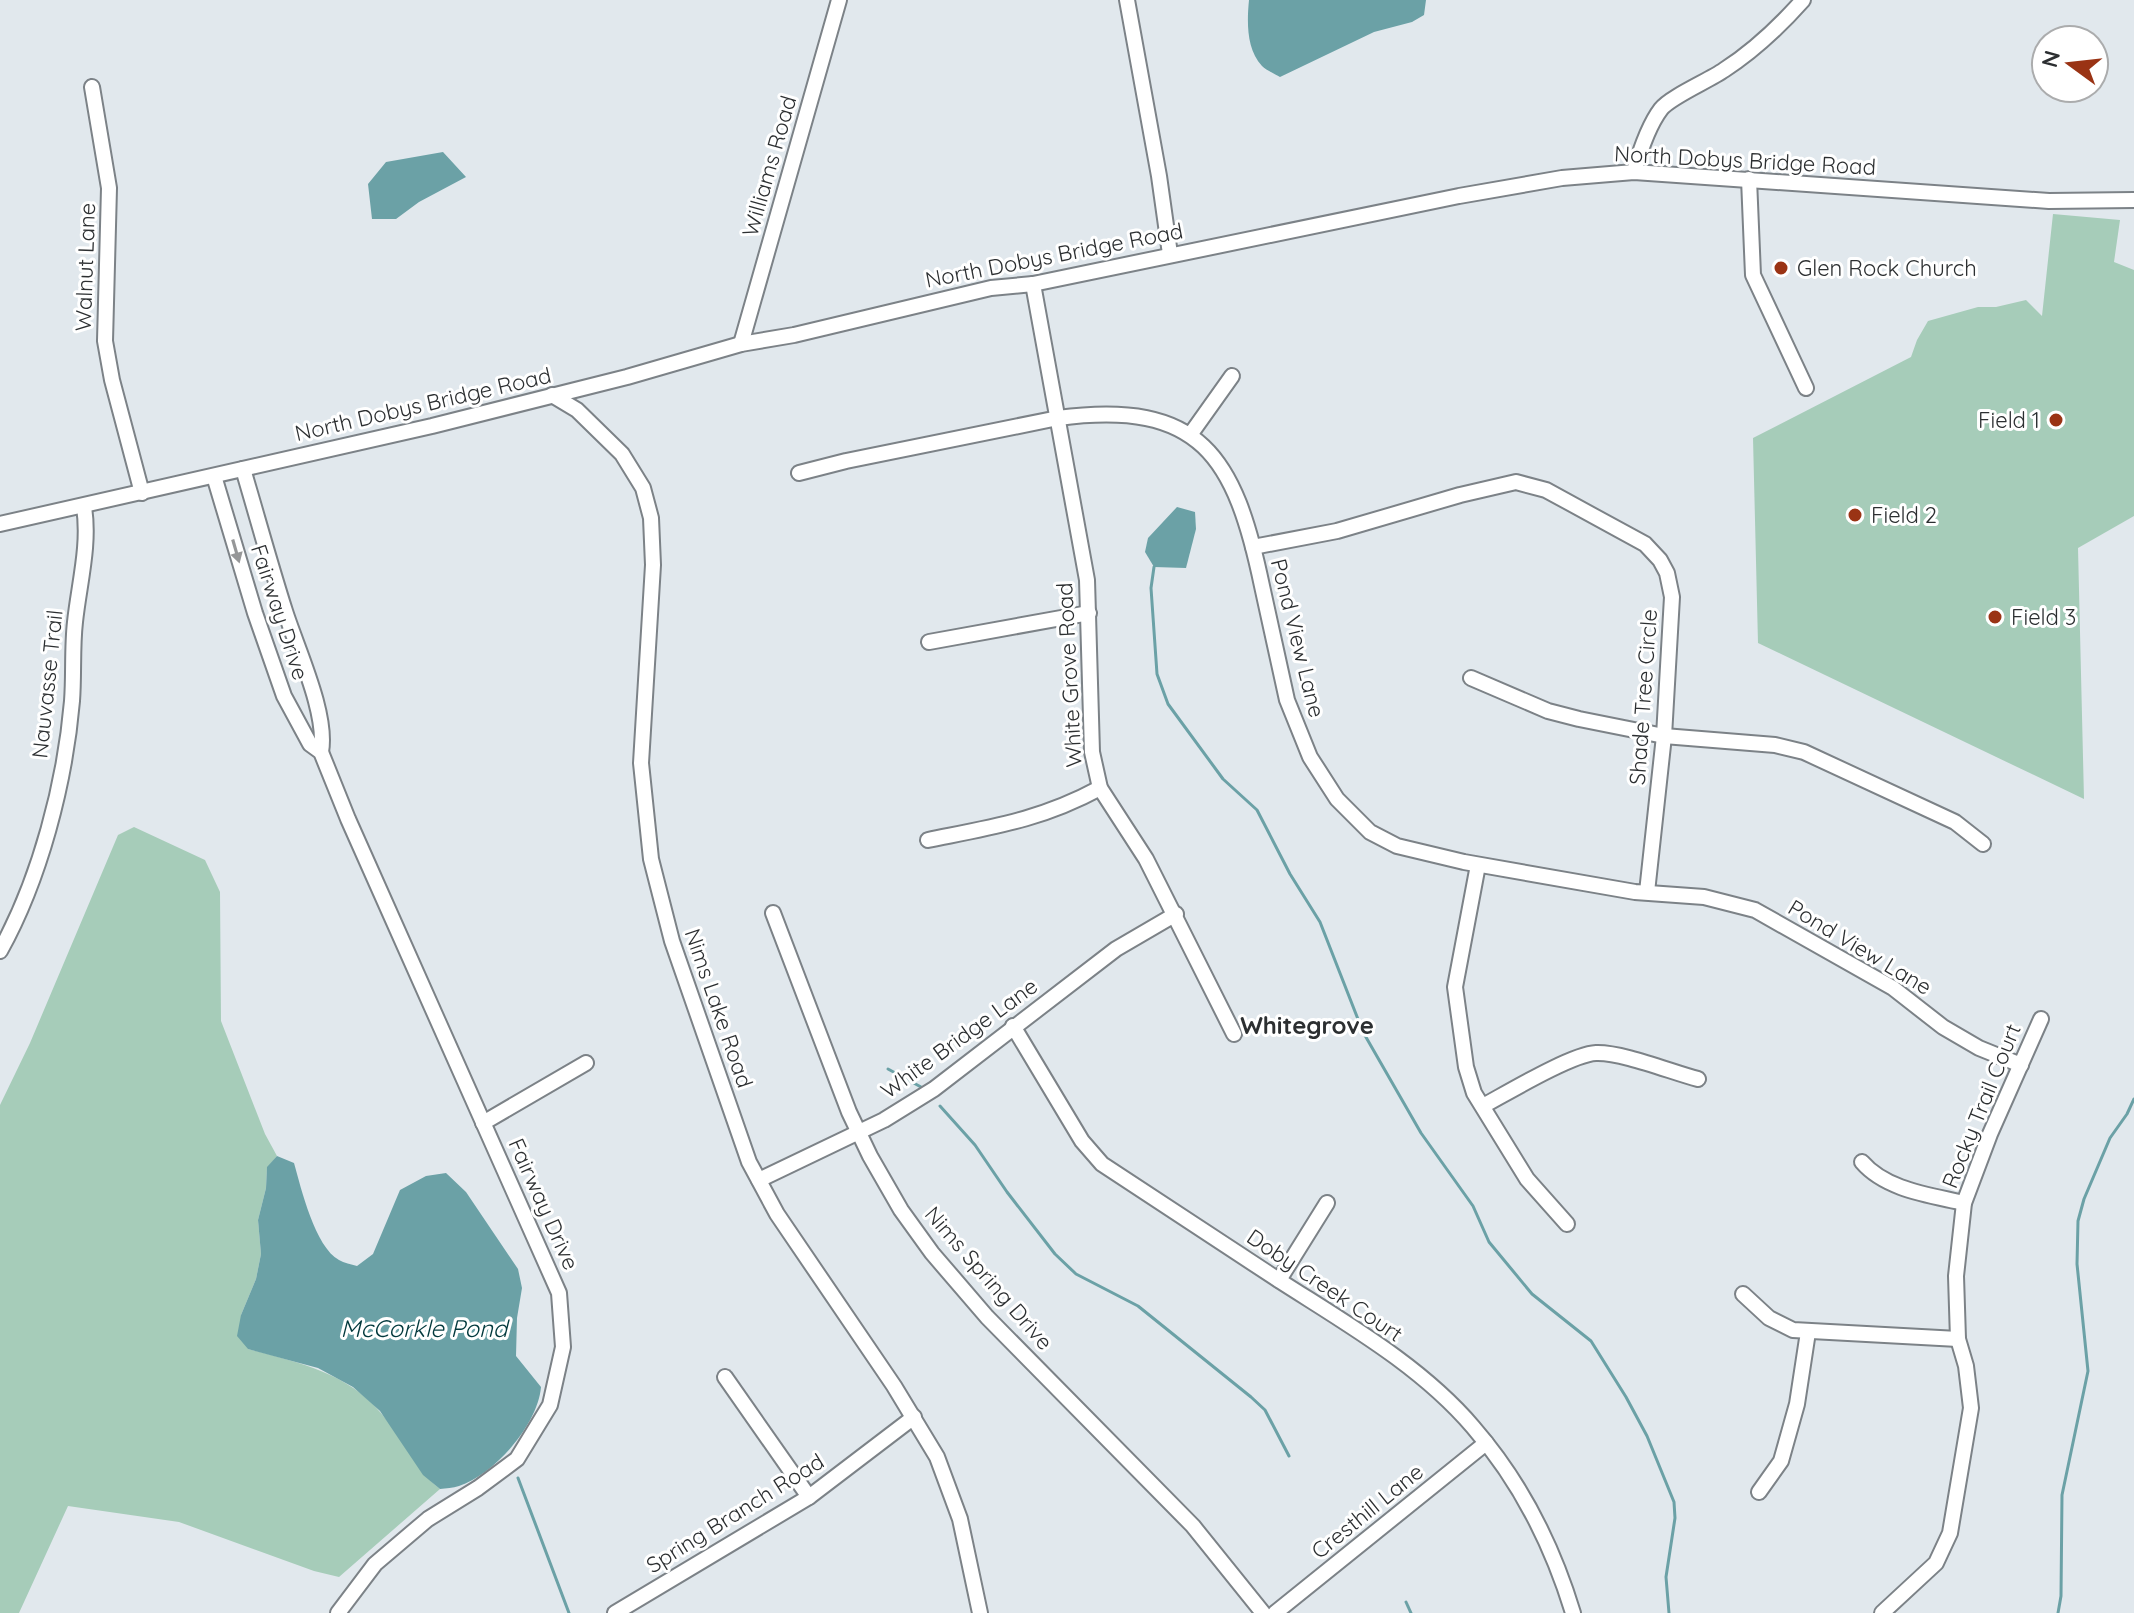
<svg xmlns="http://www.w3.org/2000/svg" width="2134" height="1613" viewBox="0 0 2134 1613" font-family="Quicksand,sans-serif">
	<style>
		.green { fill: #a6ccb9 }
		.water { fill: #6ba1a6 }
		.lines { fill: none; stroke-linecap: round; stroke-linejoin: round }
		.stream { stroke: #6ba1a6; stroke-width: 3 }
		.minor-casing { stroke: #7c8287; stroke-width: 18 }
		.minor { stroke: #fff; stroke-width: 14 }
		.oneway { fill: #969798 }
		.poi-dot { fill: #9a3314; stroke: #fff; stroke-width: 3 }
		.labels { text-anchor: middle; stroke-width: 6; stroke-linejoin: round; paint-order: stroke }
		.street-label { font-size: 22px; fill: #2c2f31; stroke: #fff }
		.poi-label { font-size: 22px; fill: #2c2f31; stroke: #fff; text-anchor: start }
		.neighbourhood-label { font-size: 24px; font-weight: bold; fill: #2c2f31; stroke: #fff }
		.water-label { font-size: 24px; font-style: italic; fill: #01383c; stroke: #fff }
	</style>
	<rect width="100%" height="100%" fill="#e1e8ed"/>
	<g class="green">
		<polygon points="2053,214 2120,220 2114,262 2134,270 2134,516 2078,548 2084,799 1758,643 1753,438 1911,357 1917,340 1928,321 1978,307 1996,307 2026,300 2042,316"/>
		<path d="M134,827l71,33 15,32 1,129 44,113 12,22 -10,12 -1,20 -8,32 3,34 -5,25 -15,36 7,34c48,13 98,23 132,63 22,25 33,55 60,77l-101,88 -25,-6 -135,-49 -111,-16 -49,107h-19v-508l30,-62 88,-208z"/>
	</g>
	<g class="water">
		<path d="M1249,0h177l-2,15 -12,7 -38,10 -94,45c-5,-3 -14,-7 -18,-11 -16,-17 -15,-45 -13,-66z"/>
		<polygon points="443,152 466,177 419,202 396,219 372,219 368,184 386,162"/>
		<polygon points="1177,507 1195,512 1196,529 1186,568 1154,567 1145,552 1148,538"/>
		<path d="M277,1156l17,7c7,25 21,84 45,97 5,3 12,4 18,6l16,-12 27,-64 26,-14 20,-3 20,19 52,77 4,19 -5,30 -1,38 25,31c-3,37 -46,87 -82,99 -6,2 -13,2 -19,3l-17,-14 -43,-64 -27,-24 -35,-19 -70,-19 -11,-13 4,-21 15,-36 5,-25 -3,-34 8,-32 1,-21z"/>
	</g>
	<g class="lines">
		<g class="stream">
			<polyline points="1154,567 1151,588 1157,674 1168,704 1223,779 1257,810 1290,874 1320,922 1363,1032 1421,1133 1473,1206 1489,1242 1532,1294 1591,1341 1626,1397 1647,1436 1674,1502 1675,1518 1666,1577 1669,1613"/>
			<polyline points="888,1069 921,1087"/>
			<polyline points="940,1106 975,1145 1007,1192 1055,1254 1076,1274 1138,1306 1251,1397 1265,1410 1289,1456"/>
			<polyline points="518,1478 569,1613"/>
			<polyline points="1406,1602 1411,1613"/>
			<polyline points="2058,1613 2061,1596 2062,1495 2088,1371 2077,1264 2078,1221 2084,1199 2110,1138 2127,1114 2134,1099"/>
		</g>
		<defs>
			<g id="minor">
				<polyline points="1127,0 1159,176 1170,254"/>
				<polyline points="92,87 109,188 105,341 112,380 142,493"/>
				<path d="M1634,172c6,-21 14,-46 27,-63 9,-12 49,-29 63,-39 31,-20 55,-43 79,-70"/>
				<polyline points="1749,179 1753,275 1806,388"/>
				<polyline points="1033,284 1087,580 1092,752 1100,788 1146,859 1234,1034"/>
				<polyline points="741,344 839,0"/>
				<polyline points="552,395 577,410 622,454 643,488 651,518 653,565 641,763 651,859 672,941 749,1162 777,1214 894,1386 937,1457 960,1519 980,1613"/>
				<polyline points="1190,435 1232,376"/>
				<path d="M243,469c14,47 27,95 42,142 12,38 43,103 36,141"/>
				<path d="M799,473l47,-12 212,-43c143,-19 177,39 204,168 8,38 17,76 25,114l23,57 27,42 33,33 27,14 67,16 171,30 69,5 51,13 138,78 50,39 36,21 42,17"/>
				<polyline points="214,476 255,613 284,696 310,744 321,752 348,819 559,1293 563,1347 550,1405 517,1459 478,1488 428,1519 375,1564 338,1613"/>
				<polyline points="0,524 432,426 627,377 741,344 794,335 991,288 1033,284 1459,196 1562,178 1634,172 2049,201 2134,200"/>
				<polyline points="1253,547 1337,531 1460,495 1516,482 1546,490 1645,544 1660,560 1667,573 1672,597 1664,736 1647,892"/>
				<polyline points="929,642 1089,613"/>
				<polyline points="1471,678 1548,711 1579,719 1664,736 1775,745 1804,752 1955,822 1983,844"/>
				<path d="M928,840c64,-13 113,-20 172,-52"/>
				<polyline points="1478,865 1455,987 1466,1067 1474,1093 1527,1179 1567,1224"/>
				<polyline points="773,913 849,1112 870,1156 901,1210 932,1253 987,1317 1193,1526 1263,1613"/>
				<path d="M0,951c40,-72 65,-168 72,-250 2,-26 0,-53 3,-79 4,-38 15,-77 9,-115"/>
				<path d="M1013,1026l69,115 20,23c59,39 118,78 178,117 67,43 141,85 193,146 47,54 79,117 100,186"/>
				<path d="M1483,1106c24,-13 89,-52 113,-53 26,-1 75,19 102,26"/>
				<polyline points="483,1123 586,1063"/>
				<path d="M1862,1162c24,28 68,33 102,41"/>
				<polyline points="759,1180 884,1120 934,1089 1116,949 1176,914"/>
				<polyline points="1279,1280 1327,1203"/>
				<polyline points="1743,1294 1769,1318 1793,1330 1958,1339"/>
				<polyline points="725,1377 809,1497"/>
				<polyline points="1759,1492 1781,1461 1797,1404 1808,1332"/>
				<polyline points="615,1613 809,1497 914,1417"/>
				<polyline points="1275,1613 1486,1443"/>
				<polyline points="1882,1613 1936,1563 1950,1533 1971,1408 1966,1366 1958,1339 1956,1276 1964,1203 1990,1134 2041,1019"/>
			</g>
		</defs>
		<use href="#minor" class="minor-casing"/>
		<use href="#minor" class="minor"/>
	</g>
	<defs><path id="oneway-solid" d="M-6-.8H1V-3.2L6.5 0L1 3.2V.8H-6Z" transform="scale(2)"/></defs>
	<use class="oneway" href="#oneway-solid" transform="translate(236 551) rotate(74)"/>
	<g class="poi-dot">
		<circle cx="1781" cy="268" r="8"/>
		<circle cx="2056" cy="420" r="8"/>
		<circle cx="1855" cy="515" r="8"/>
		<circle cx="1995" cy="617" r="8"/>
	</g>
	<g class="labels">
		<g class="street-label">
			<text transform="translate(1745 160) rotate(3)" y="8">North Dobys Bridge Road</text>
			<text transform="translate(769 166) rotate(-74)" y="8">Williams Road</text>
			<text transform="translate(1054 255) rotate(-11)" y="8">North Dobys Bridge Road</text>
			<text transform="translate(85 267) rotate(-88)" y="8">Walnut Lane</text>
			<text transform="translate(423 404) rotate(-13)" y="8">North Dobys Bridge Road</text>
			<text transform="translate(280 612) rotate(72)" y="8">Fairway Drive</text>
			<text transform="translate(1298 638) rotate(76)" y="8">Pond View Lane</text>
			<text transform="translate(1069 675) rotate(-93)" y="8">White Grove Road</text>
			<text transform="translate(47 684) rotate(-84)" y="8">Nauvasse Trail</text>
			<text transform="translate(1643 697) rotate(-86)" y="8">Shade Tree Circle</text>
			<text transform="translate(1860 947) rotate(31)" y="8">Pond View Lane</text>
			<text transform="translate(719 1008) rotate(71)" y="8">Nims Lake Road</text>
			<text transform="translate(959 1038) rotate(-36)" y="8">White Bridge Lane</text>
			<text transform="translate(1981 1106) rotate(-68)" y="8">Rocky Trail Court</text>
			<text transform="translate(544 1204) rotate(66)" y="8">Fairway Drive</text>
			<text transform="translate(989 1278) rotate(49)" y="8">Nims Spring Drive</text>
			<text transform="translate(1325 1285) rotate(34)" y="8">Doby Creek Court</text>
			<text transform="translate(1367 1511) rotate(-39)" y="8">Cresthill Lane</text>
			<text transform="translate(735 1513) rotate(-32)" y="8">Spring Branch Road</text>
		</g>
		<g class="poi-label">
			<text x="1797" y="276">Glen Rock Church</text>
			<text x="2040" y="428" text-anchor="end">Field 1</text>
			<text x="1871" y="523">Field 2</text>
			<text x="2011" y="625">Field 3</text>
		</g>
		<g class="neighbourhood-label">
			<text x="1307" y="1034">Whitegrove</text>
		</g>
		<g class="water-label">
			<text x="424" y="1337">McCorkle Pond</text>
		</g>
	</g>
	<g transform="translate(2070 64) rotate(285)"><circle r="38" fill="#ffffff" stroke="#abacad" stroke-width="2"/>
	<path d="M0-6L14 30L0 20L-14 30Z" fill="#9a3314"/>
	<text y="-12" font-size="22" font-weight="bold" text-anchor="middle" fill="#2c2f31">N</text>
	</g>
</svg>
